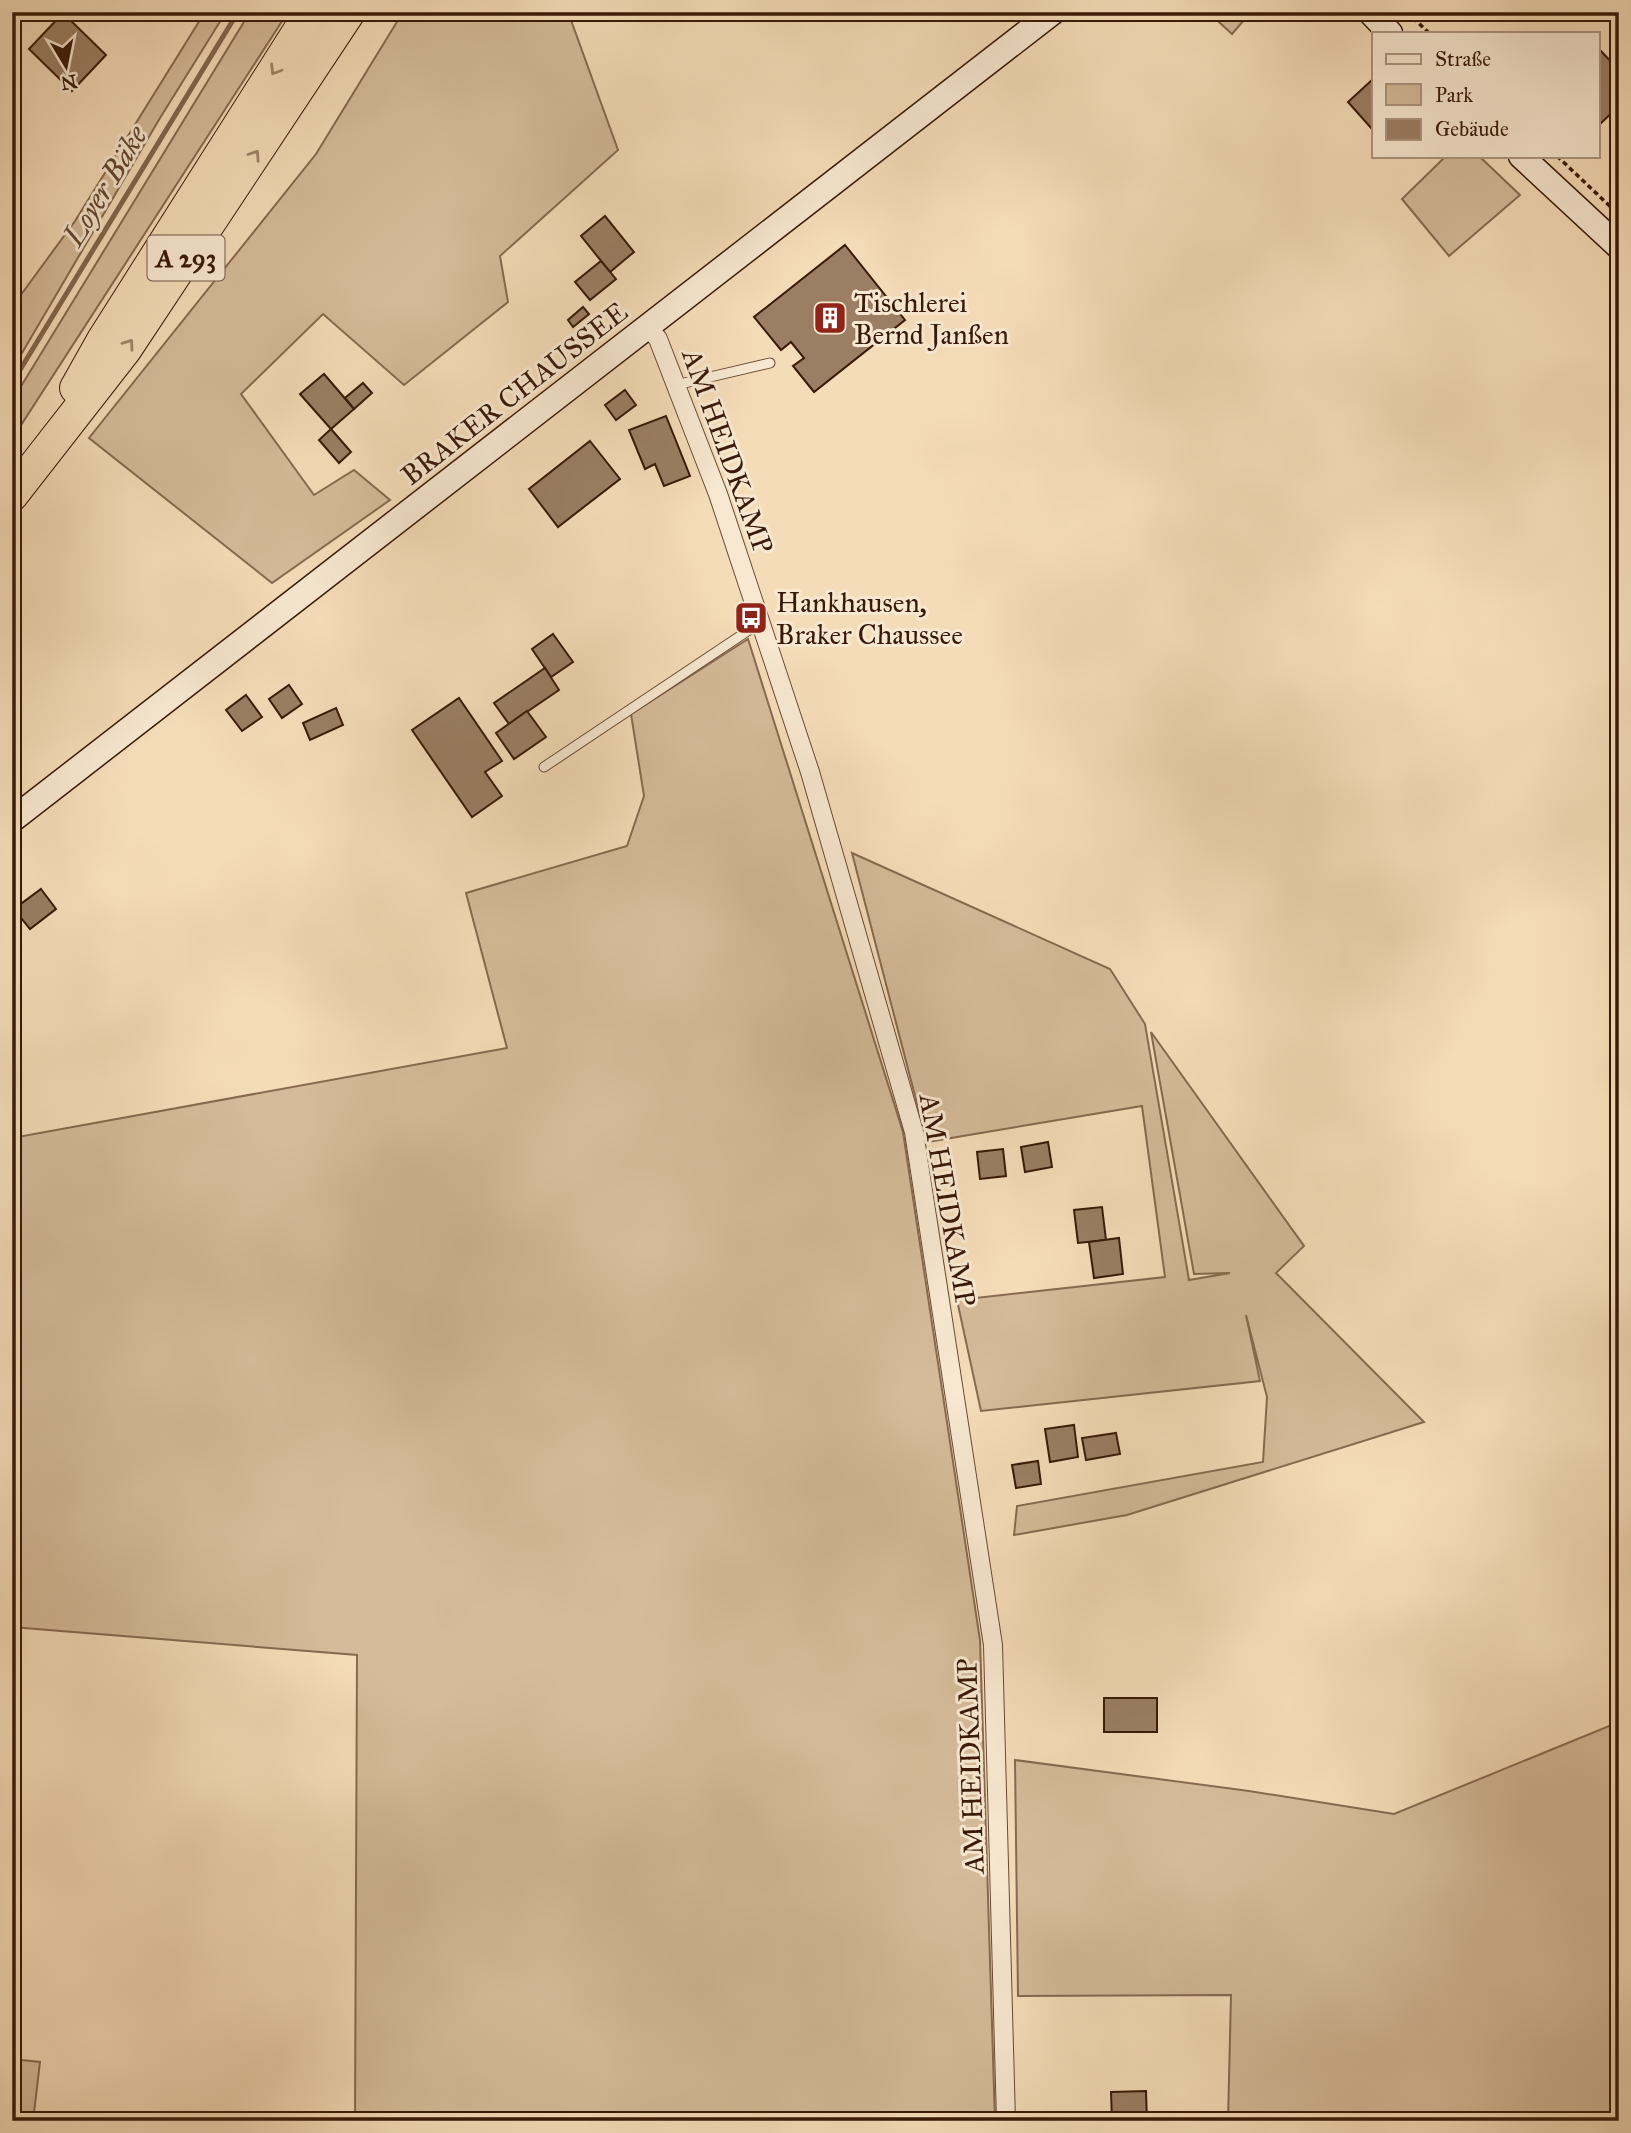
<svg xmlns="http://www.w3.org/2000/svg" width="1631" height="2133" viewBox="0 0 1631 2133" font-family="'IM FELL Great Primer',serif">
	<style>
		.green { fill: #d5bb9a; stroke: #876a50; stroke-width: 2 }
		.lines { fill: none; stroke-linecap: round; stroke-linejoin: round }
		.stream { stroke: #83664d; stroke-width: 5 }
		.building { fill: #9b7e63; stroke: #391907; stroke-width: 2 }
		.lane-casing { stroke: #684a33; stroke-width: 11 }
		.street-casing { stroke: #684a33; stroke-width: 20 }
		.secondary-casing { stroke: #391907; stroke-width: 27 }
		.highway-casing { stroke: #391907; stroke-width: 34 }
		.path { stroke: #391907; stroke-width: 3.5; stroke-dasharray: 5 3.5; stroke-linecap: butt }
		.lane { stroke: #f8e8d1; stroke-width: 9 }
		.street { stroke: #f8e8d1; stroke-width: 18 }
		.secondary { stroke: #f8e8d1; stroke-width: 24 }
		.highway { stroke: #f5dcb8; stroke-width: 32 }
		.oneway { stroke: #a08468 }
		.labels { text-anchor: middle; stroke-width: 6; stroke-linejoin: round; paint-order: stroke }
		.shield { fill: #f8e8d1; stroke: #725744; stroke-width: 2 }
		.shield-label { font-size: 26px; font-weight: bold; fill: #391907 }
		.poi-label { font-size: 28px; fill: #391907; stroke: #f8e8d1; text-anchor: start }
		.street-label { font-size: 28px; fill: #391907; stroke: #f8e8d1 }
		.water-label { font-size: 30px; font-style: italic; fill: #644630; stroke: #f8e8d1 }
	</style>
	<rect width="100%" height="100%" fill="#f5dcb8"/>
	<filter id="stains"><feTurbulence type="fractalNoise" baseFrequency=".00286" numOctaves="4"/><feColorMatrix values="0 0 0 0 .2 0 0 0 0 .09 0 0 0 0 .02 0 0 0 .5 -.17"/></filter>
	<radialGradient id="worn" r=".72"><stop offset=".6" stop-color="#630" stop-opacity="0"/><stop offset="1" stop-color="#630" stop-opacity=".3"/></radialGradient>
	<g class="green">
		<polygon points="205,12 226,12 160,118 12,370 12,307 75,221"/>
		<polygon points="250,12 288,12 12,439 12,401"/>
		<polygon points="403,12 568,12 618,150 500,256 508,302 404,385 323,314 241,394 314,495 354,470 390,500 272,583 89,438 316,154"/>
		<polygon points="1208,12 1251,12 1232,34"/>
		<polygon points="1446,156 1479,156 1520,195 1449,256 1402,199"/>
		<polygon points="748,639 903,1132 980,1640 995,2121 355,2121 357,1655 12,1627 12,1138 507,1048 466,893 627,846 644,796 631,714"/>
		<polygon points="852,853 1110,969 1145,1024 1189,1280 1230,1273 1194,1274 1151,1032 1304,1246 1276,1273 1424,1422 1127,1515 1014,1535 1017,1506 1263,1462 1267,1397 1246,1315 1260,1381 981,1411 957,1300 1165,1277 1142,1106 927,1142"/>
		<polygon points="1619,1722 1619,2121 1228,2121 1231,1995 1018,1996 1015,1760 1249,1791 1394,1814"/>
		<polygon points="12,2059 40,2062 33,2121 12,2121"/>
	</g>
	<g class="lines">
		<polyline class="stream" points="12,383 238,12"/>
	</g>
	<g class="building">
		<polygon points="63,13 106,55 72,91 29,49"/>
		<polygon points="1598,48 1619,70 1619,106 1598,126"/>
		<polygon points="1373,79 1374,128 1372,129 1348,102"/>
		<polygon points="605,216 634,252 610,272 581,236"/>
		<polygon points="845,245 905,320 814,392 793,366 804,358 791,342 781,350 754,317"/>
		<polygon points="601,261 616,279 590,300 575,282"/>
		<polygon points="583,307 589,314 573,327 568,320"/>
		<polygon points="324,374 354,409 331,429 300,394"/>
		<polygon points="363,383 372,393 354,409 345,398"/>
		<polygon points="625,390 636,405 616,420 605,405"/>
		<polygon points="666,416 690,476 664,486 655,464 645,469 629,430"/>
		<polygon points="331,429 351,452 339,463 319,440"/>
		<polygon points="590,441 620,479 558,527 529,489"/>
		<polygon points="553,634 573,662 551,677 532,649"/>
		<polygon points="545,668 559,690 509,724 494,703"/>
		<polygon points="289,685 302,704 282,718 269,699"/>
		<polygon points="246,695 262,717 242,731 226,710"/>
		<polygon points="459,698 502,761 485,772 502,796 472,817 412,730"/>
		<polygon points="336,708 343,725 310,740 303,723"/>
		<polygon points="527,711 546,737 514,759 496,733"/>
		<polygon points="41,889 56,909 30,929 14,909"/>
		<polygon points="1048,1142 1052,1167 1025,1172 1021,1147"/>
		<polygon points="1003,1149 1006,1176 980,1179 977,1152"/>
		<polygon points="1102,1207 1106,1240 1078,1243 1074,1210"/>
		<polygon points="1119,1238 1123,1274 1094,1278 1089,1242"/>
		<polygon points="1074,1425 1078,1457 1050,1462 1045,1429"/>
		<polygon points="1116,1433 1120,1454 1086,1460 1082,1438"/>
		<polygon points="1038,1461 1041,1484 1016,1488 1012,1465"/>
		<rect x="1104" y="1698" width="53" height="34"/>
		<polygon points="1146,2091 1147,2121 1112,2121 1111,2092"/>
	</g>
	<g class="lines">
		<defs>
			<g id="lane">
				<polyline points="676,385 770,363"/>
				<polyline points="544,767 761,622"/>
			</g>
			<polyline id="street" points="648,327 658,339 718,494 810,772 914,1132 993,1645 1006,2121"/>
			<g id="secondary">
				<polyline points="1370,12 1390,33"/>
				<polyline points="1521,156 1619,247"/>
				<polyline points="12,820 1053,12"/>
			</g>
			<g id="highway">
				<polyline points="76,388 103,340 311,12"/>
				<polyline points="12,495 125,350 349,12"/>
			</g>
		</defs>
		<use href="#lane" class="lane-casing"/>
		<use href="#street" class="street-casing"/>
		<use href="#secondary" class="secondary-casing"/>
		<use href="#highway" class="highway-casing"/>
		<g class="path">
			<polyline points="1407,12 1429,33"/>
			<polyline points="1557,156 1616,212"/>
		</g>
		<use href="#lane" class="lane"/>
		<use href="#street" class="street"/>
		<use href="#secondary" class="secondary"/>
		<use href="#highway" class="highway"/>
	</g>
	<defs><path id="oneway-chevron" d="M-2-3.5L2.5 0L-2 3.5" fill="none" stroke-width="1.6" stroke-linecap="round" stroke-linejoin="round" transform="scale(1.75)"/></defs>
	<g class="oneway">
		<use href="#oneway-chevron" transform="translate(275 70) rotate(122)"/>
		<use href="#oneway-chevron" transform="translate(255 155) rotate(-56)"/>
		<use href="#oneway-chevron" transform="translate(129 344) rotate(-55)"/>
	</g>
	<defs>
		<symbol id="building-square" viewBox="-11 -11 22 22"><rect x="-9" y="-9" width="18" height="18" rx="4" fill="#8f2418" stroke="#f8e8d1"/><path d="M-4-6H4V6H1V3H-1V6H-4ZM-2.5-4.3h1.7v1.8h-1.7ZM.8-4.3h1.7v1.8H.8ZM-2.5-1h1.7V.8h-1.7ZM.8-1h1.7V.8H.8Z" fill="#fff"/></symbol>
		<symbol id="bus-square" viewBox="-11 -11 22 22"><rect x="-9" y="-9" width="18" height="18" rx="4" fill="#8f2418" stroke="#f8e8d1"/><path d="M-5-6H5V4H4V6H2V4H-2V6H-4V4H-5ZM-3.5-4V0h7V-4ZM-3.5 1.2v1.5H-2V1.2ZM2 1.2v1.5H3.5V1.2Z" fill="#fff"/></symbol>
	</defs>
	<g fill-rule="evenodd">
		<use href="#building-square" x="811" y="299" width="38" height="38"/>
		<use href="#bus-square" x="732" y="599" width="38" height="38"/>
	</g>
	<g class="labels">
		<rect class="shield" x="147.5" y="235.5" width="77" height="45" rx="5"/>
		<g class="shield-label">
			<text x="186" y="267">A 293</text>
		</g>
		<g class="poi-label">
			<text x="854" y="312">Tischlerei<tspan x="854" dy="32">Bernd Janßen</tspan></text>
			<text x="776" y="612">Hankhausen,<tspan x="776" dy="32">Braker Chaussee</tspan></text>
		</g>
		<g class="street-label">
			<text transform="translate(514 393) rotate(-38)" y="10">BRAKER CHAUSSEE</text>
			<text transform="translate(728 451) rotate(70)" y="10">AM HEIDKAMP</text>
			<text transform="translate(948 1200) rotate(80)" y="10">AM HEIDKAMP</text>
			<text transform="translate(970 1766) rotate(-92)" y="10">AM HEIDKAMP</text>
		</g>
		<g class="water-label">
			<text transform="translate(105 186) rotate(-59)" y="10">Loyer Bäke</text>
		</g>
	</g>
	<rect width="1631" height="2133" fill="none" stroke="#f5dcb8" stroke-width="42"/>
	<rect x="14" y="14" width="1603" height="2105" fill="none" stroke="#391907" stroke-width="3.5"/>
	<rect x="21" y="21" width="1589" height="2091" fill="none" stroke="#391907" stroke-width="2"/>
	<rect x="1372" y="32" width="228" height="126" fill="#f8e8d1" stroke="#ac9580" stroke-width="2"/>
	<rect x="1386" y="54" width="35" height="10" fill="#f8e8d1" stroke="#ac9580" stroke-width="2"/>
	<text x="1435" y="66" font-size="21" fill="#391907">Straße</text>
	<rect x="1386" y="84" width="35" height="21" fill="#d5bb9a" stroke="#ac9580" stroke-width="2"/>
	<text x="1435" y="102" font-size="21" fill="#391907">Park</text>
	<rect x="1386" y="119" width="35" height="21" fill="#9b7e63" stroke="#ac9580" stroke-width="2"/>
	<text x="1435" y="136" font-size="21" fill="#391907">Gebäude</text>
	<g transform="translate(66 66) rotate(170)" stroke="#f8e8d1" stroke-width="5" paint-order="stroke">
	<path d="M0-5L12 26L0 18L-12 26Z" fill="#391907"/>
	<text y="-10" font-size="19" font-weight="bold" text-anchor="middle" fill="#391907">N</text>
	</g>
	<rect width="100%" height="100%" filter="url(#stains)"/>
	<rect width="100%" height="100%" fill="url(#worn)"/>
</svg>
